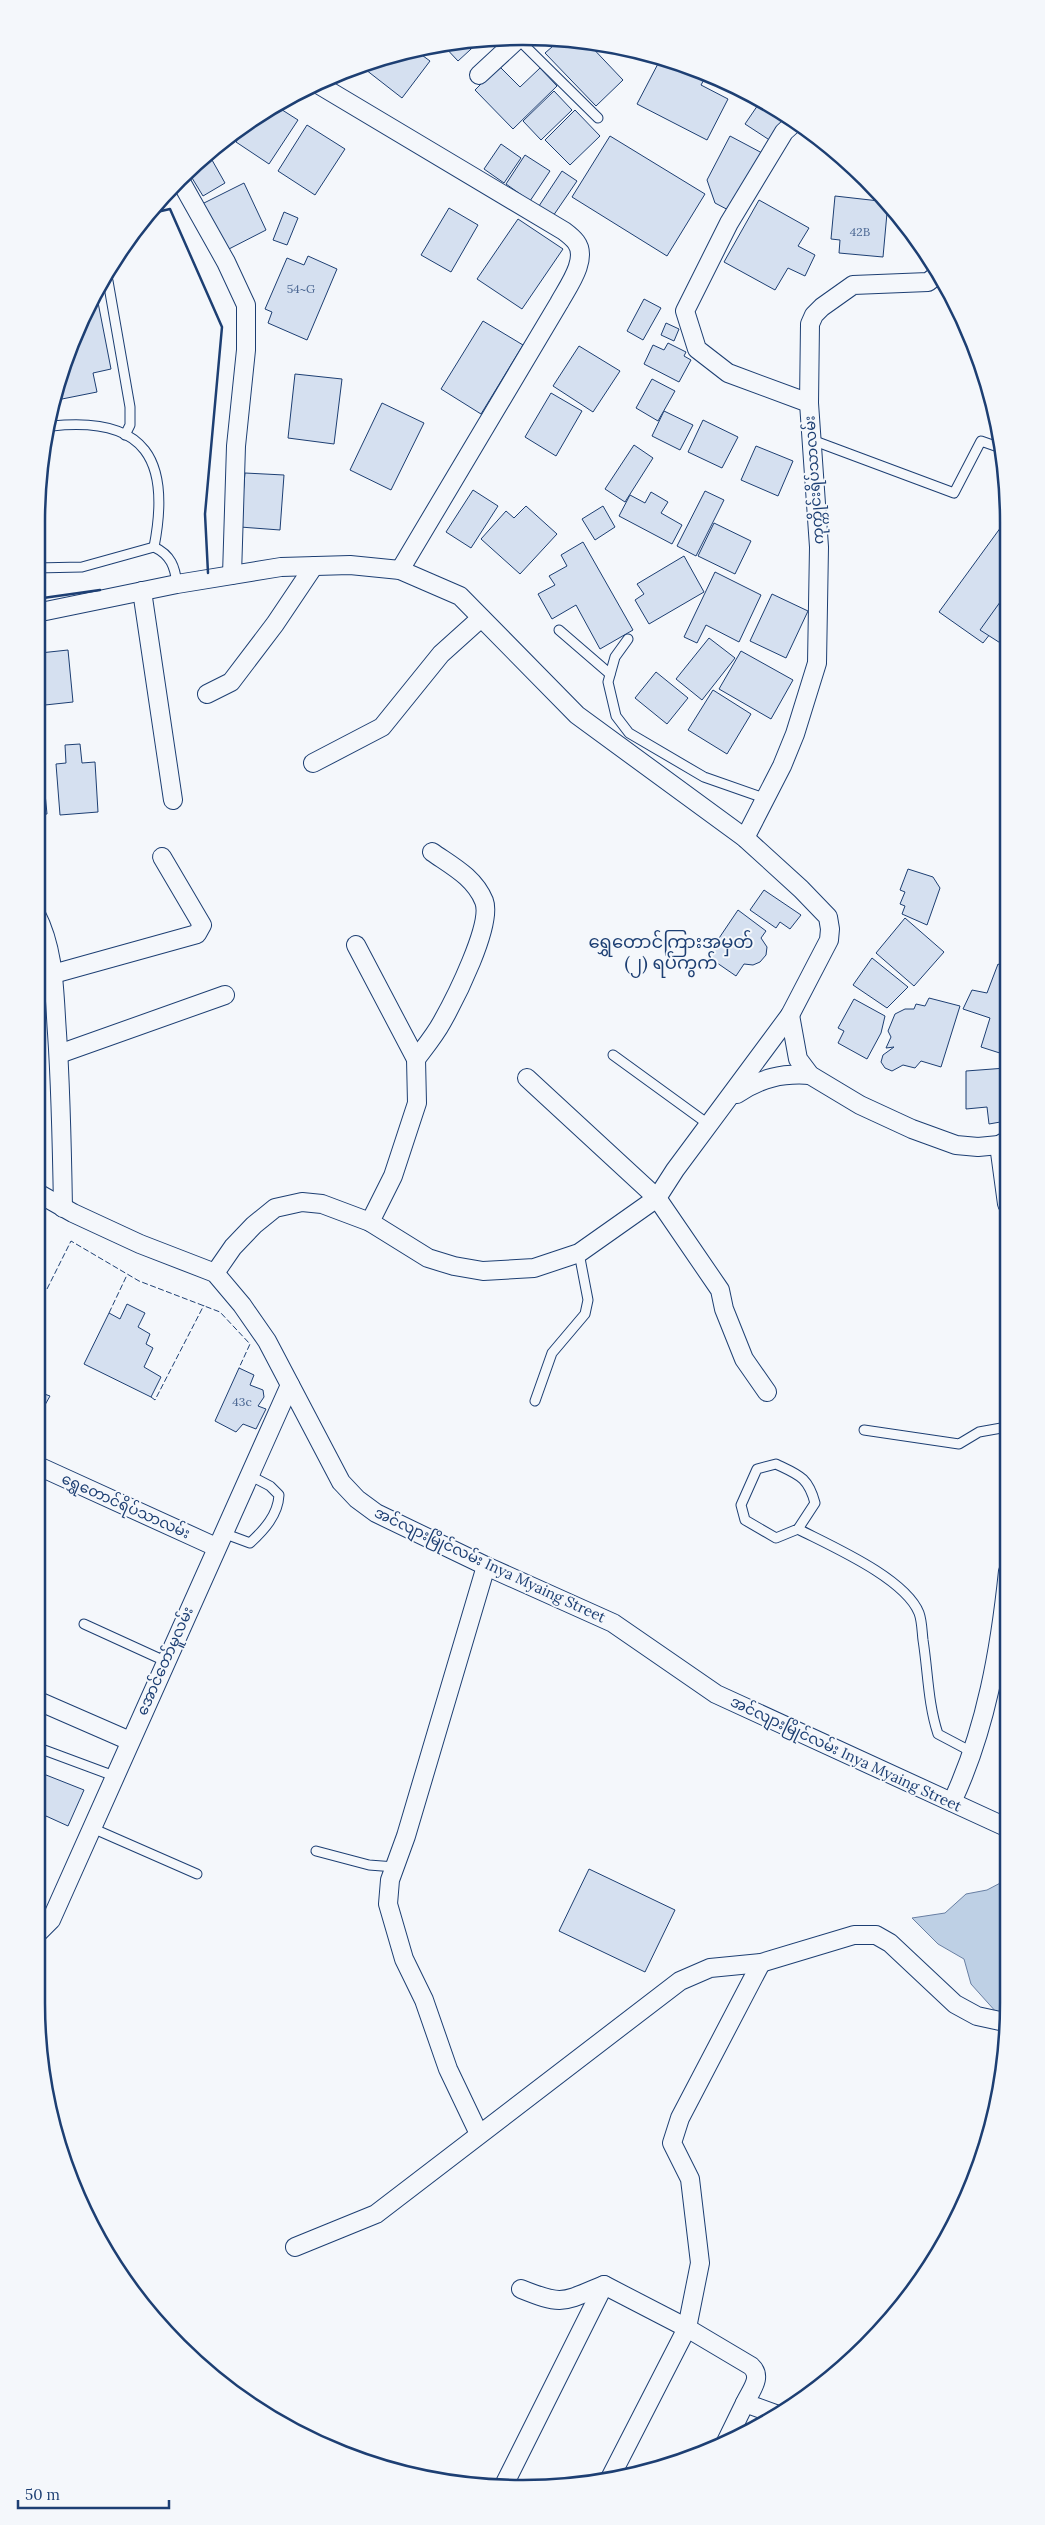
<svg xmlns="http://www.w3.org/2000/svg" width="1045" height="2525" viewBox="0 0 1045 2525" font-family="Lora,'Noto Sans Myanmar',serif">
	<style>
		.water { fill: #bed0e5; stroke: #687fa3 }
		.building { fill: #d5e0f0; stroke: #1d3f73 }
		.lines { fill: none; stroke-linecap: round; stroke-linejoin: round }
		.service-casing { stroke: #1d3f73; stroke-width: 11 }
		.minor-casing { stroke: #1d3f73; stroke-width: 20 }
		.service { stroke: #f4f7fb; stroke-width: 9 }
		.minor { stroke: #f4f7fb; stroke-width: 18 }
		.fence { stroke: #1d3f73; stroke-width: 1; stroke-dasharray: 6 2.5; stroke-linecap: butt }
		.wall { stroke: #1d3f73; stroke-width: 2.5 }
		.labels { text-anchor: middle; stroke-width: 4; stroke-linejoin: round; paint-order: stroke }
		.number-label { font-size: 12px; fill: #4b6792 }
		.street-label { font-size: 15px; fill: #1d3f73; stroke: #f4f7fb }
		.quarter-label { font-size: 18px; fill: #1d3f73; stroke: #f4f7fb }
		.rim { fill: none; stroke: #1d3f73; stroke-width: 2.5 }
	</style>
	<rect width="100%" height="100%" fill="#f4f7fb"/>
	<polygon class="water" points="1006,1880 1008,1882 1009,2002 1008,2007 997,2013 971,1984 964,1959 938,1944 912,1918 945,1913 966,1894 987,1890"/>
	<g class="building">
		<polygon points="482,39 458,61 443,45"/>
		<polygon points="560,40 585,40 623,80 596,106 545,53"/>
		<polygon points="415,50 430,61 402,98 361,66 396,53"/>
		<polygon points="661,58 679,62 706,76 701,85 728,99 707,140 637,104"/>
		<polygon points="499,66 520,87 540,68 557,86 513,129 475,90"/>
		<polygon points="554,91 572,110 541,140 523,121"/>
		<polygon points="760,102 788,116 771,141 745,124"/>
		<polygon points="276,106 298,120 269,164 236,142 247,124"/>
		<polygon points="575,110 600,136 570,165 545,140"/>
		<polygon points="307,125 345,149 315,195 278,171"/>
		<polygon points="610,136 705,194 667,256 572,197"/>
		<polygon points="730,136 764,154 734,213 715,203 707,180"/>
		<polygon points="501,144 521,158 504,183 484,169"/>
		<polygon points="525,155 550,171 530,201 506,184"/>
		<polygon points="212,160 225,183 203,196 189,173"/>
		<polygon points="562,171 577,181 551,219 537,209"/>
		<polygon points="244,183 266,230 225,251 202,204"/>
		<polygon points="835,196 888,202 883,257 839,253 840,240 831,239"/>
		<polygon points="759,200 809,228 798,246 815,255 805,276 788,268 775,290 724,262"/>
		<polygon points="449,208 478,225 451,272 421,255"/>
		<polygon points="284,212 298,218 287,245 273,240"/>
		<polygon points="518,219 563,249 522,309 477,279"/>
		<polygon points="308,256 337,269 307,340 268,323 272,312 265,309 287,258 304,265"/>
		<polygon points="96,292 111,369 93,373 97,392 57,400 62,366"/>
		<polygon points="644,299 661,308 643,340 627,331"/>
		<polygon points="483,321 523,345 481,414 441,389"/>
		<polygon points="666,323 679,329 674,341 661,335"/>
		<polygon points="668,343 686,352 684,356 691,360 679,382 644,364 653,345 664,350"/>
		<polygon points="579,346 620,371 593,412 553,386"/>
		<polygon points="295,374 342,379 334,444 288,438"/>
		<polygon points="652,379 675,391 658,421 636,408"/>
		<polygon points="551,393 582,411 556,456 525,437"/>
		<polygon points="382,403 424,423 391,490 350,470"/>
		<polygon points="664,411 693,425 680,450 652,436"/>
		<polygon points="703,420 738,437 722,468 688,452"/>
		<polygon points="634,445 653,458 625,502 605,489"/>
		<polygon points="756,446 793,461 778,496 741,480"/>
		<polygon points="245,473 284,475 280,530 240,527"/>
		<polygon points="473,490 498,506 471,548 446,532"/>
		<polygon points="705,491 724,500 696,556 677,546"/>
		<polygon points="651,492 668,502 661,513 682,525 672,544 619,516 630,495 645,503"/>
		<polygon points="526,506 557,534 520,574 481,539 506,511 514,518"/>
		<polygon points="603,506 615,527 595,540 582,519"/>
		<polygon points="714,523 751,541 735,574 698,556"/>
		<polygon points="1001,527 1005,530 1005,615 983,643 939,612"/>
		<polygon points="583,542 633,630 600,649 576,605 552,619 538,594 555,585 549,576 567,566 561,555"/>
		<polygon points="684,556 704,592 649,624 635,600 644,594 637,584"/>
		<polygon points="715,572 761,595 739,642 706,625 697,643 684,637"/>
		<polygon points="772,594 808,611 786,658 750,641"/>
		<polygon points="1003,598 1005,600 1005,646 980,630"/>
		<polygon points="709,638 735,658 702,700 676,679"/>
		<polygon points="68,650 73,702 45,705 40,653"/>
		<polygon points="741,651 793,680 771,719 719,689"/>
		<polygon points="656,672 688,698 667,724 635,698"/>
		<polygon points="713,690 751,714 727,754 688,730"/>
		<polygon points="40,741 47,814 36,815 36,742"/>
		<polygon points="80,744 82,763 95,762 98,812 60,815 56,764 66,763 65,745"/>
		<polygon points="908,869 933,877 940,888 927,925 902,914 905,906 900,904 905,892 900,890"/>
		<polygon points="764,890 801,915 790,929 780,922 776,928 750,910"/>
		<polygon points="738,910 766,931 761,938 767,947 766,955 760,962 753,965 744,964 736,976 707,956"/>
		<polygon points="905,918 944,952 914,986 876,953"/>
		<polygon points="872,958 908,987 887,1008 853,985"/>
		<polygon points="998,964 1006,968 1006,1055 981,1047 990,1018 963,1009 972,990 987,993"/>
		<polygon points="929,998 960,1006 941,1067 921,1061 915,1068 903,1065 892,1071 885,1068 881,1062 883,1055 894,1047 886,1048 891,1037 888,1031 895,1014 905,1009 914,1009 916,1004 925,1006"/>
		<polygon points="854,999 885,1016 881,1033 867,1059 838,1043 844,1031 838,1028"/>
		<polygon points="1006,1068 1006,1121 989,1124 987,1107 966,1109 966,1071"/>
		<polygon points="127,1304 145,1313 138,1327 150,1334 146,1344 153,1348 144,1367 161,1377 151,1397 84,1364 109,1313 120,1319"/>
		<polygon points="239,1368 254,1375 250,1385 263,1390 264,1397 258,1406 266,1409 256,1429 243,1424 236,1432 215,1421"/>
		<polygon points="36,1391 50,1396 36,1421"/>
		<polygon points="36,1771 84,1790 68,1826 46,1816 42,1827 36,1825"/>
		<polygon points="589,1869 675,1910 645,1972 559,1931"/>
	</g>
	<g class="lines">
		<defs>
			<g id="service">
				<polyline points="518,39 598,118"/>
				<polyline points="108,281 130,407 130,425 125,435"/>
				<path d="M52,426c94,-10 119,34 102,121"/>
				<polyline points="812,440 954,493 981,441 1001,448"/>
				<path d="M36,568l46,-1 72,-20c17,8 21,20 23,37"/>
				<polyline points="559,630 610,674"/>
				<polyline points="628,639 615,657 608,682 616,716 629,733 704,777 764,798"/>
				<polyline points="613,1055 708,1124"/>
				<polyline points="535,1401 552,1353 585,1314 588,1300 579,1253"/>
				<polyline points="864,1430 959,1444 979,1432 1007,1427"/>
				<path d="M776,1464c23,11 32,13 39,39l-17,26 -22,9 -31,-18 -4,-15 16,-36z"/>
				<path d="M798,1529c33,17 107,49 121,84 3,8 3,19 4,27 5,32 5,64 15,94l34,18"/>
				<path d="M223,1533l27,10c14,-13 28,-28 29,-48l-9,-9 -21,-11"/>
				<polyline points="84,1624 165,1661"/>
				<polyline points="36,1747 114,1776"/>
				<polyline points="92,1828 197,1874"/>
				<polyline points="316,1851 369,1865 395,1867"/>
			</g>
			<g id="minor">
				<polyline points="479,75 519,38"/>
				<path d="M316,83l248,148c4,3 9,7 12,11 13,17 -9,46 -17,61l-159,267"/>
				<polyline points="180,180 226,262 246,305 246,350 236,446 232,575"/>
				<polyline points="809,403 810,324 814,315 822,307 853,285 928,282 937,275"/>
				<polyline points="142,591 173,800"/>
				<polyline points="36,613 177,584 281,567 350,565 400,570 460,596 577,715 745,838 801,889 828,917 830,929 829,940 790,1015 675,1170 657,1198 579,1253 534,1268 483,1271 454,1266 428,1258 370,1222 322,1204 302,1202 275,1208 254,1225 233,1247 215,1273"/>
				<polyline points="207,694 231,682 275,624 314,566"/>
				<polyline points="313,763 382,727 441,654 481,618"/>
				<polyline points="745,838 782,766 795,734 817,663 819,547 809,403 728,373 697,349 685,311 729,223 784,132 796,121"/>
				<path d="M36,914c19,37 18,78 21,119 4,58 5,116 6,175"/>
				<polyline points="356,945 416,1059 417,1103 393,1176 370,1222"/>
				<polyline points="53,974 197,934 202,925 162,857"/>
				<polyline points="790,1015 798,1059 810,1075 860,1105 912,1129 956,1145 978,1147 999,1145 1006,1141"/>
				<polyline points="59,1054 225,995"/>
				<path d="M416,1059c9,-12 19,-24 26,-37 13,-23 51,-98 42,-121 -10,-24 -32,-35 -52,-49"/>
				<polyline points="527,1078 657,1198 720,1290 724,1309 744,1359 767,1392"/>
				<path d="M737,1094c24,-16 45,-21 73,-19"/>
				<polyline points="999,1145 1007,1204"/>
				<polyline points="36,1192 73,1213 140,1244 215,1273 242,1305 267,1341 341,1482 357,1499 376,1513 486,1566 613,1623 716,1694 1008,1828"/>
				<polyline points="36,1465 216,1547"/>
				<polyline points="36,1700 130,1741"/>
				<path d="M952,1802c34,-72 48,-153 56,-231"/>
				<polyline points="36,1935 51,1920 290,1385"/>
				<polyline points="479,2134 448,2069 424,2000 404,1959 388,1904 390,1880 406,1836 486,1566"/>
				<polyline points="295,2247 376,2214 680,1981 710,1968 761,1963 854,1935 876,1935 890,1943 955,2004 977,2016 1000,2021 1006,2020"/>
				<path d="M521,2289c42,17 42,13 83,-4l83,43 64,38c12,11 0,24 -6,37l33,12"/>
				<polyline points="725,2444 745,2403"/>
				<polyline points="609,2480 687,2328 700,2263 690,2179 672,2143 680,2118 761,1963"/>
				<polyline points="503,2487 604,2285"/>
			</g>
		</defs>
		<use href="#service" class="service-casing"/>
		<use href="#minor" class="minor-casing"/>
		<use href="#service" class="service"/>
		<use href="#minor" class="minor"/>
		<g class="fence">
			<polyline points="47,1289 71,1241 139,1281 220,1312 250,1344 239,1368"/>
			<polyline points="109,1313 127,1275"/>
			<polyline points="151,1397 155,1400 204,1305"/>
			<polyline points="36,1688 40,1690"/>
		</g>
		<g class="wall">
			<polyline points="148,214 170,209 222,327 205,514 208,573"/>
			<polyline points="36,599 100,590"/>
		</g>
	</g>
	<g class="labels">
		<g class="number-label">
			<text x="860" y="236">42B</text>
			<text x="301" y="293">54~G</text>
			<text x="242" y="1406">43c</text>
		</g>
		<g class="street-label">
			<text transform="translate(814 480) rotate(-94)" y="5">ကုက္ကိုင်းရိပ်သာလမ်း</text>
			<text transform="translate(126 1506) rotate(24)" y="5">ရွှေတောင်ရိပ်သာလမ်း</text>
			<text transform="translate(490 1565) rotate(25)" y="5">အင်လျားမြိုင်လမ်း Inya Myaing Street</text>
			<text transform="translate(165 1661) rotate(-66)" y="5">အောင်တော်မူလမ်း</text>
			<text transform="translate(846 1754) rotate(25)" y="5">အင်လျားမြိုင်လမ်း Inya Myaing Street</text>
		</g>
		<g class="quarter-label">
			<text x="671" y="948">ရွှေတောင်ကြားအမှတ်<tspan x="671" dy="21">(၂) ရပ်ကွက်</tspan></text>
		</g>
	</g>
	<path d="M0 0H1045V2525H0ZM522 45H523A477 477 0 0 1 1000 522V2003A477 477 0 0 1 523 2480H522A477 477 0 0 1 45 2003V522A477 477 0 0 1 522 45Z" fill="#f4f7fb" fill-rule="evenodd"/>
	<path class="rim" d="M522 45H523A477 477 0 0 1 1000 522V2003A477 477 0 0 1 523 2480H522A477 477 0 0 1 45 2003V522A477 477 0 0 1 522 45Z"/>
	<path d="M18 2500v8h151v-8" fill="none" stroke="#1d3f73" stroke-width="2.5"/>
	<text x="25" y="2500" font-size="15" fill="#1d3f73" stroke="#f4f7fb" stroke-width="4" paint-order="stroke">50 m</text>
</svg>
